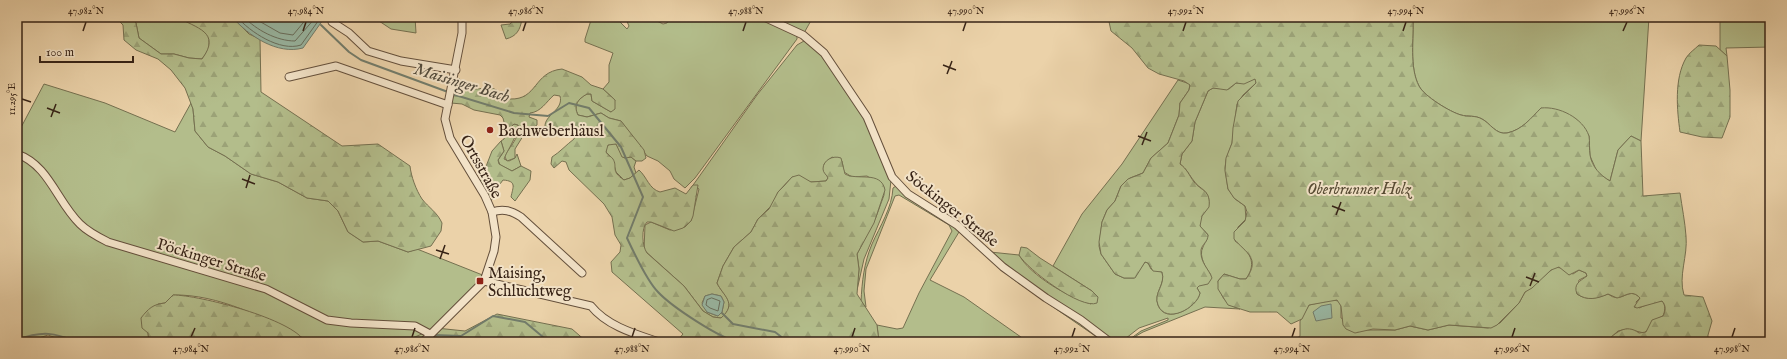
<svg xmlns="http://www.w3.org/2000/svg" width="1787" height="359" viewBox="0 0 1787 359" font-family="'IM FELL English',serif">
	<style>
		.green { fill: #b3bd8b; stroke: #757050; fill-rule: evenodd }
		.forest { fill: url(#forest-firs); stroke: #757050 }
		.water { fill: #99b8a4; stroke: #727c6b }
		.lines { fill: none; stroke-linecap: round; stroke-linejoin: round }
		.shore { stroke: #686e5d; stroke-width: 1 }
		.stream { stroke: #727c6b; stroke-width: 2 }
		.minor-casing { stroke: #644f3b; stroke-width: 9 }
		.minor { stroke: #f2e2c7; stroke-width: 7 }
		.ticks { fill: none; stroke: #372316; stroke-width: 1.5 }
		.poi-dot { fill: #8f2418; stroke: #f2e2c7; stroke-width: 1.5 }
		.labels { text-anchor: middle; stroke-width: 4; stroke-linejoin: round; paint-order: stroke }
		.poi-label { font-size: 16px; fill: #372316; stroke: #f2e2c7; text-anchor: start }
		.street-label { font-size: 16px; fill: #372316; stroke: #f2e2c7 }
		.park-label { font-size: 16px; font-style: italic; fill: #564a33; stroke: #f2e2c7 }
		.water-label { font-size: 17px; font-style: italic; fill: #50483a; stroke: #f2e2c7 }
		.neatline { fill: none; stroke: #372316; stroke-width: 1.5 }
		.ticks-label { font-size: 10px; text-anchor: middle; fill: #372316 }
	</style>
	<defs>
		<pattern id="forest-firs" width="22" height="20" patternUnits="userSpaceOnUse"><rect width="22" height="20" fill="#b3bd8b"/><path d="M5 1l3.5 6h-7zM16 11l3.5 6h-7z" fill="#9ba277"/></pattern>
	</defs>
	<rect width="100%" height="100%" fill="#ebd2a9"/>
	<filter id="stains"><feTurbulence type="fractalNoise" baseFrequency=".005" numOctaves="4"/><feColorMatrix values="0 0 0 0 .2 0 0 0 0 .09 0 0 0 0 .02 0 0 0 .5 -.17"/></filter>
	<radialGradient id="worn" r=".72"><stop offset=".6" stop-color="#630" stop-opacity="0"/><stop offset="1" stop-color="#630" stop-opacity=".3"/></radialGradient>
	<g class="green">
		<polygon points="132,17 177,17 205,30 209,38 209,49 202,59 189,58 174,54 161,54 139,38 136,23"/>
		<polygon points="373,17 415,17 416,33 391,29"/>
		<path d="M592,17h23l12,12 2,-3 -4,-9h24l14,7 4,-1 3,-6h84l12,4 31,15v3l-102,139 -10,10 -11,-9 -4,-8 -12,-10 -11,-5 -26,-35 -12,-3 -8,-5 -14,4 -9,-2c-5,-10 0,-16 9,-21h4l1,7 19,11 4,-12 -12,-11 6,-7v-17l4,-12 -28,-11v-3z"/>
		<polygon points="768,17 813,17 804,33"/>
		<path d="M1413,17h236l-8,124 -10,-5 -13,14 -8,31 -12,-7 -8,-18 -1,-20 -13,-17 -35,-11c-9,10 -19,22 -34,25 -11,2 -17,-10 -25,-14 -7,-4 -14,-2 -21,-4 -11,-3 -37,-19 -42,-29 -10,-19 -5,-48 -6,-69z"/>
		<polygon points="1720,17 1770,17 1770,47 1726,48 1727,56 1720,50"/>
		<path d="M804,41l5,1 11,10 48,69 23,59 -2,19 -25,60 -7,31 2,-21 -2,-15 19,-37 8,-22v-8l-17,-11 -15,1 -8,-5 -2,-11 -10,-4 -8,7 4,14 -2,3 -15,1 -19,-5 -14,15 -5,12 -15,15 -7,13 -17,15 -11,19 -6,17c6,13 22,20 4,35l-8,-1 -10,-6 -19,-25 -40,-36 1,-25 6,-3 19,8 15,-3 6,-6 8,-32 -6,-4 -2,3 66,-93 40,-50zM712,294l9,2 3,6 -2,10 -4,4 -11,-4 -5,-9 3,-7z"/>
		<path d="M1251,79h5v4l-13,12 -6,9 -5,39 -6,17 -1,8 3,21 7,10 10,7 1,13 -8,8 -3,14c14,10 23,21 11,38h-6l-16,-5 -6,7c2,15 7,24 22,28l-35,-2 -62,25 -7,4 -3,6h-7l15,-11 27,-11v-2l-29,10 -18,14h-8l-90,-62 -33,-28 29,3c12,21 49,42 72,49l1,-13 -39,-25 29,-52 40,-50 56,-84 12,4 -1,6 -9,13 -1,12 -11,28 -17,15 -8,15 -13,5 -9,8 -6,15 -8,9 -5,12 -3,24 2,8 14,20 9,4h10l11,-16 3,1 3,6 11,3c4,12 -9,21 -4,33 7,20 39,3 42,-12l-3,-5 2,-3 6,-1 6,-9c-5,-7 -13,-19 -8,-28 2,-5 4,-6 5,-12 -2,-4 -6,-5 -8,-9 -4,-9 9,-15 9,-23 0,-14 -9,-13 -15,-22 -5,-6 -7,-12 -14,-17l2,-10 10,-13 3,-19 13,-31 5,-3 16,1 7,-6 10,-1z"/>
		<path d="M44,84l61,19 70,29 16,-29 2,6 2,22 13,16 17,9 26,18 27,8 29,16 21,3 10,10 10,21 15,10 15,-1 30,11 9,-3 68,27 -55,58 -27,8h-98l-2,-4c-38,-20 -85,-44 -130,-43l-8,8 -7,1 -10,29 1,9h-82l-19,-7 -21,7h-10v-207z"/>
		<polygon points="514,124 518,125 519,129 504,159 509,161 515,158 517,154 521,166 512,171 500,165 498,160 504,151 501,141 504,139 507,131"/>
		<polygon points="611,143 616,144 624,158 631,157 636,161 634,167 636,173 630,178 624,180 616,172 612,158 606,152 606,147"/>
		<path d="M896,186l53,35 158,121h-3l-90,-62 -55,-48 -29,48 34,17 64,45h-149l-2,-17 20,4 6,-1 16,-35 33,-62 -3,-6 -50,-30 -4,1 -29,73 -2,22 2,16 -5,-5c1,-21 3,-39 11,-58 8,-18 20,-36 21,-56z"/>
		<path d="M1555,267l6,1 12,6 6,-4 7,3 1,3 -8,4 -2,14c10,7 20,4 31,0 2,1 4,3 6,3 10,3 16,-10 26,1l-4,4 3,6 14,-6 9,-1c4,4 3,10 1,15 -14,6 -10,10 -19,17l-17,-4 -9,2 -12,11h-322l12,-3 4,-3v-15l9,-16 23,-5 7,1 2,5v12l26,12h28l15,-4 18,4 21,-5 39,3 12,-5 19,-20 6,-11z"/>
	</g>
	<g class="forest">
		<path d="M115,17h17l4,6 3,15 22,16h13l15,4 13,1c20,-27 -6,-31 -25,-42h55l17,17 11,5 1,53 81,54 36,-2 32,22c1,10 6,24 12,33 7,9 15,13 20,24l-1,8 -10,15 -23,6 -30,-11 -15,1 -15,-10 -10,-21 -10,-10 -21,-3 -29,-16 -27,-8 -26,-18 -17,-9 -13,-16 -2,-22 -8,-21 -14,-18 -13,-11 -22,-9 -12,-10 -1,-15z"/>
		<path d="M517,17h5v2c-2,11 -5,17 -16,20l-5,-14 9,-1z"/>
		<path d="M1108,17h305c1,21 -4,50 6,69 5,10 31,26 42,29 7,2 14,0 21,4 8,4 14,16 25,14 15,-3 24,-15 34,-25 18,-2 42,10 48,28 1,6 0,13 1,19 2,12 10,20 20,26l8,-31 13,-14 10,5 2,55 37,-3c2,14 5,29 6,43 2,20 -8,40 -2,59l19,2 9,24 -4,14v7h-102c9,-9 20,-19 33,-9l7,-1 6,-12 11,-4c3,-5 3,-11 -1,-15l-25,7 -3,-1 6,-9c-8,-9 -14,-2 -23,0l-9,-4c-11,5 -21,7 -31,0 -4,-10 3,-13 10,-18l-1,-3 -7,-3 -10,5 -10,-8 -8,3 -19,18 -7,4 -6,11 -22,22 -6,3 -42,-3 -21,5 -18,-4 -15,4 -22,-1 -18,4 -9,-4 -3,-4 -2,-19 -4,-6 -28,5 -7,14 -11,5 -14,-12h-27l-22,-7 -10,-16v-8l6,-7 16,5h6c15,-21 0,-26 -12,-40v-7l11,-11 2,-9 -2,-6 -11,-8 -6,-9 -3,-18 1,-13 6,-15 1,-15 5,-27 18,-18 -1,-4 -11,5 -8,-1 -9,7 -14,-2 -5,3 -13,31 -3,19 -10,13 -2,10c7,5 9,11 14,18 7,9 17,8 15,25l-7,9 -2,10 8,9c0,7 -6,9 -7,15 -1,13 8,19 11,28l-4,6 -9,2 -2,2 3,5c-3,15 -34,32 -42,12 -5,-12 8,-20 4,-33l-9,-1 -5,-8 -3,-1 -10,16h-11l-9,-4 -14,-20 -2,-12 3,-20 5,-12 8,-9 6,-15 7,-7 15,-6 8,-15 17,-15 11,-28 1,-12 9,-13 1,-5 -6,-4 -25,-7 -11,-6 -16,-20 -21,-17z"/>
		<path d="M1699,45l17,1 11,10 3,34v27l-8,21 -20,-1 -22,-5c-3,-22 -6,-53 6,-74 3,-5 9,-9 13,-13z"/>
		<path d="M562,69l20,8 9,8 12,4 12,11v9l-4,3 -19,-11 -1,-7h-4c-9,5 -14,11 -9,21l9,2 14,-4 8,5 12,3 23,29 2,8 -4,3h-6l-5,-4 -5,1 -4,-1 -6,-13 -8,1 -2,7c2,4 5,4 7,7 5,8 -3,12 11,21l6,-2 9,-8c8,7 10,19 21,22l15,-4 11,6 7,-9h5l-5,31 -2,5 -8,7 -9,3 -23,-9h-4c-6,6 -5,24 0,31l37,33 19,25 10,6 8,1c17,-15 2,-22 -4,-35l6,-17 11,-19 17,-15 7,-13 11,-10 9,-17 6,-6 8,-9 7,-2 12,7 15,-1 2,-3c-1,-3 -5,-5 -5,-9 0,-9 10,-14 18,-11l4,16c12,7 36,-4 40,16l-11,33 -17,31 2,15 -2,25 20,31 2,17h-203l7,-8 -71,-62 -1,-10 9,-10 1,-7 -6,-10 -3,-18 -8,-13 -35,-34 -3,-8 -4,-1 -8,7 -3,-4 1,-7c8,-5 14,-12 22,-18l1,-3c-6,-8 -15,-4 -23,-3l-7,-6c-1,-12 19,-17 15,-31l-6,-1c-8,7 -13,17 -24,18l-1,4 8,3v5l-3,2 -6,1 -13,21v9l-8,3 -2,-4c3,-10 17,-21 13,-32l-4,-1 -5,5 -3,1 -3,-12 -3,-3 -26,-5 -12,-6 -11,-1 8,-25c9,17 19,9 32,10 8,1 11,10 19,11 28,1 23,-27 52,-30z"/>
		<path d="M501,141l3,10 -6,9 1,4 13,7 9,-5 10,5 -1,9 -15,21 -4,-4c2,-10 6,-16 -8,-17l-6,8 -5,12h-3l-9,-18 12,-31z"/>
		<path d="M1021,247l6,1 13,10 52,33 6,6 -1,6c-16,7 -70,-34 -78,-48z"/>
		<path d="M173,295c26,0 120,24 132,47h-156l-1,-9 -6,-5 -1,-10c7,-9 12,-14 24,-15z"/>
		<polygon points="497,314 572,329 587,342 403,342 436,328 465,331"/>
	</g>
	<g class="water">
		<path d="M232,17h93l-22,31c-26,7 -54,-12 -71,-31z"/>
		<polygon points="712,294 721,296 724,302 722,312 718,316 707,312 702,305 705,296"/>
		<polygon points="1331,304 1332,318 1316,321 1313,312 1321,306"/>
	</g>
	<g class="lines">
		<g class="shore">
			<path d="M237,17c13,15 43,35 64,28l20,-28"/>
			<path d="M244,17c12,13 33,24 51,24l21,-24"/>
			<polyline points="252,17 280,33 293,35 308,17"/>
			<polygon points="712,298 720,301 718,311 710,308 706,305 707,300"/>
		</g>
		<g class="stream">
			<polyline points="321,25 349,52 361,60 448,92"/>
			<path d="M452,94l62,19 34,3 21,-13 20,5 32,39 22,50 -16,41c7,15 20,43 31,54 13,14 62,47 81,50"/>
			<polyline points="722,313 733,324 775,332 788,342"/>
			<polyline points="434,335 461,336 493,316 525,322 549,342"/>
			<path d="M17,340c26,-10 37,-7 62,2"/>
			<polyline points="414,342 419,340"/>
			<polyline points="447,342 452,336"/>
		</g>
		<defs>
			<g id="minor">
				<polyline points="764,17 803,35 824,53 867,117 892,177 908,194 957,225 1003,267 1046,298 1081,320 1110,342"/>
				<polyline points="332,22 349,33 368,51 401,61 456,70"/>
				<polyline points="289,77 336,66 448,105"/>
				<path d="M17,154c32,11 40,48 63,70 8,8 18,13 28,18l158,47 61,31 24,3 64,3 15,8"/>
				<path d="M492,212c12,-4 19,-1 29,5l61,56"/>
				<path d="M484,281l107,25c16,20 44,28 68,36"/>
				<polyline points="423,342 484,281 494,251 496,237 492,212 485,196 450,138 445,119 462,33 462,17"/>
			</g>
		</defs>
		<use href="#minor" class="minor-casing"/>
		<use href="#minor" class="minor"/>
	</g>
	<path class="ticks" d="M83,31l3,-9M303,31l3,-9M523,31l3,-9M743,31l3,-9M963,31l3,-9M1183,31l3,-9M1403,31l3,-9M1623,31l4,-9M943,65l13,5M947,74l5,-13M22,99l9,3M47,108l13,5M51,117l5,-13M1138,136l13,5M1142,145l5,-13M242,179l13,5M246,188l4,-13M1332,206l13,5M1336,215l5,-13M436,250l13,4M440,259l5,-14M1526,277l13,5M1530,286l5,-13M191,337l4,-9M412,337l3,-9M632,337l3,-9M852,337l3,-9M1072,337l3,-9M1292,337l3,-9M1512,337l3,-9M1732,337l3,-9"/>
	<g class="poi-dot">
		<circle cx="490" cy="130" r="4"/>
		<rect x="476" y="277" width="8" height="8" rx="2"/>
	</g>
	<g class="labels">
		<g class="poi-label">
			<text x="498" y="136">Bachweberhäusl</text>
			<text x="488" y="278">Maising,<tspan x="488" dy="18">Schluchtweg</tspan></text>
		</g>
		<g class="street-label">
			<text transform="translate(482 166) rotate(61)" y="6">Ortsstraße</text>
			<text transform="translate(953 208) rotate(38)" y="6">Söckinger Straße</text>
			<text transform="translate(212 259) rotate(17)" y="6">Pöckinger Straße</text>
		</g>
		<g class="park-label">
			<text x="1359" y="194">Oberbrunner Holz</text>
		</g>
		<g class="water-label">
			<text transform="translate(462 82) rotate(17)" y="6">Maisinger Bach</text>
		</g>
	</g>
	<rect width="1787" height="359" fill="none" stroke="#ebd2a9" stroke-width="44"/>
	<path d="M40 56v6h93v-6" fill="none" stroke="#372316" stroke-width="2"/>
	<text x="46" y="56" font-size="12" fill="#372316" stroke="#f2e2c7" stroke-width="3" paint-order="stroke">100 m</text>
	<rect x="22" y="22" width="1743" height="315" class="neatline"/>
	<g class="ticks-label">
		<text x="86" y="14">47.982°N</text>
		<text x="306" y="14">47.984°N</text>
		<text x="526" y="14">47.986°N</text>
		<text x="746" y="14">47.988°N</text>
		<text x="966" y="14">47.990°N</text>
		<text x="1186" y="14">47.992°N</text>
		<text x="1406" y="14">47.994°N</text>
		<text x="1627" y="14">47.996°N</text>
		<text transform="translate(11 99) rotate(-90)" y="4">11.295°E</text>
		<text x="191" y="352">47.984°N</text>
		<text x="412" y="352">47.986°N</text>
		<text x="632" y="352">47.988°N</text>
		<text x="852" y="352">47.990°N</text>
		<text x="1072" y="352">47.992°N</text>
		<text x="1292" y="352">47.994°N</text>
		<text x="1512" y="352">47.996°N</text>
		<text x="1732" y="352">47.998°N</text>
	</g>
	<rect width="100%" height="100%" filter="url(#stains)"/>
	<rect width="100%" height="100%" fill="url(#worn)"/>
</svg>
